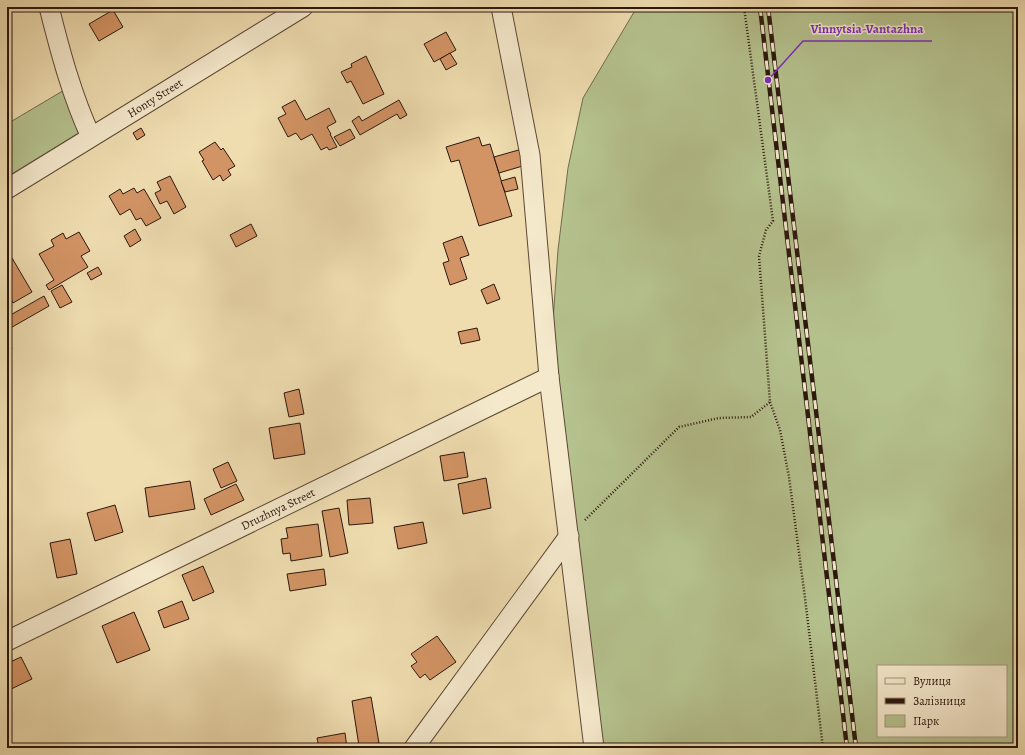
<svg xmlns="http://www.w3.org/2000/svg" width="1025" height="755" viewBox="0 0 1025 755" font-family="Alegreya,serif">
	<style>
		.green { fill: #b5c28e; stroke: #706c4e; fill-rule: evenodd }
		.building { fill: #d39465; stroke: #2c170e }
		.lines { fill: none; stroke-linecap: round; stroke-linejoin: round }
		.minor-casing { stroke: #5d4836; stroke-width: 21 }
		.path { stroke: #2c170e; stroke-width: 2.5; stroke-dasharray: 1 2; stroke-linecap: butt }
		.minor { stroke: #f5e9cc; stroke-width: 19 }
		.rail-casing { stroke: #2c170e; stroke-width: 4.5 }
		.rail { stroke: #f5e9cc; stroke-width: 3; stroke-dasharray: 9; stroke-linecap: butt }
		.labels { text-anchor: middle; stroke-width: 3; stroke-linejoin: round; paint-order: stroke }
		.street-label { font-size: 12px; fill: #2c170e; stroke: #f5e9cc }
		.leader { fill: none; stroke: #7b2cbf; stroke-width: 1.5 }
		.callout-dot { fill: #7b2cbf; stroke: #f5e9cc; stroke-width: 1.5 }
		.callout-label { font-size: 13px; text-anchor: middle; font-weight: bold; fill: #7b2cbf; stroke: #f5e9cc; stroke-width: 3; stroke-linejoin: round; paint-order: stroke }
	</style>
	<rect width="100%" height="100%" fill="#efddb0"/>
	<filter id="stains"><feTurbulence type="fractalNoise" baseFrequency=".005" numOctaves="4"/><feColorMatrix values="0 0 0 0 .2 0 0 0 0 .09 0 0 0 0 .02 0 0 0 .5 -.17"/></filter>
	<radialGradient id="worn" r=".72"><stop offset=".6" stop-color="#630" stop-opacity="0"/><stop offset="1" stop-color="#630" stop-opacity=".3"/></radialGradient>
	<g class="green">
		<path d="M637,7h381v741h-424l-45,-371 9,-127 10,-82 15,-70zM878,666h128v70h-128z"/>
		<polygon points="71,86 87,128 7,177 7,124"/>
	</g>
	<g class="building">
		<polygon points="577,7 599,7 578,11"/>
		<polygon points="113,10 123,27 99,41 89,24"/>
		<polygon points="446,32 456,50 434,62 424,44"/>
		<polygon points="450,53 457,64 446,70 440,59"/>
		<polygon points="366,56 384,94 363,104 351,81 347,83 341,72 352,67 351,64"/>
		<polygon points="295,100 306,120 329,108 336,122 327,127 331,134 330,134 337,147 329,150 327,147 321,150 312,134 301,140 296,133 288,137 278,118 286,114 282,107"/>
		<polygon points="399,100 407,115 400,119 397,114 360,135 352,121 359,116 362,121"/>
		<polygon points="141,128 145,135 137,140 133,133"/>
		<polygon points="350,129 355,138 340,146 334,137"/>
		<polygon points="479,137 482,146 490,144 512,216 479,226 459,160 451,162 446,147"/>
		<polygon points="215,142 221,150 223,148 235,166 228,170 231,175 223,181 220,175 213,180 202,161 204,160 199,152"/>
		<polygon points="522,149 526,165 499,173 494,157"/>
		<polygon points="170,176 186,207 174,214 167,201 160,204 155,193 161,190 157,182"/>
		<polygon points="515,177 518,189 505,192 501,181"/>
		<polygon points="134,188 137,193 144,189 161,218 146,226 141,218 136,220 130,209 120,215 109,196 120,189 123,194"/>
		<polygon points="251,224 257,236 236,247 230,235"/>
		<polygon points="135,229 141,240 130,247 124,236"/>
		<polygon points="79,232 90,251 81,256 88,267 49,290 46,285 54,280 39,254 54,246 51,240 63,233 66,239"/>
		<polygon points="462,236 469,255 460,258 467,279 450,285 443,263 449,261 443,243"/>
		<polygon points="12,258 32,292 13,303 7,291 7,261"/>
		<polygon points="98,267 102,274 91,280 87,273"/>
		<polygon points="494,284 500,299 487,304 481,290"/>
		<polygon points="62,285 72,302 60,308 51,291"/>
		<polygon points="44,296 49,306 7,330 7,317"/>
		<polygon points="7,298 12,306 7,309"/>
		<polygon points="477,328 480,340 461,344 458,332"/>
		<polygon points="7,337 12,349 7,352"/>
		<polygon points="299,389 304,414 289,417 284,393"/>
		<polygon points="300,423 305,454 274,459 269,428"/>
		<polygon points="464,452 468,477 444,481 440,456"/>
		<polygon points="228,462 237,481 221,488 213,469"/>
		<polygon points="486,478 491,508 463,514 458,484"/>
		<polygon points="190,481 195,509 149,517 145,488"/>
		<polygon points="236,484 244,500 211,515 204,499"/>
		<polygon points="370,498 373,523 349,525 347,500"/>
		<polygon points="115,505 123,532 95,541 87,513"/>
		<polygon points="339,508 348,553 330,557 322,511"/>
		<polygon points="423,522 427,543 398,549 394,527"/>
		<polygon points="318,524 322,556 291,561 290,553 283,554 281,539 288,538 286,528"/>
		<polygon points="70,539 77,574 57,578 50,543"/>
		<polygon points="203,566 214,592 193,601 182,575"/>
		<polygon points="324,569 326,585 290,591 287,574"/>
		<polygon points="182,601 189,619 164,628 158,611"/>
		<polygon points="134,612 150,650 117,663 102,626"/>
		<polygon points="437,636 456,662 430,680 425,674 420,678 411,666 417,662 411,654"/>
		<polygon points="21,657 32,679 7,691 7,661 8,663"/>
		<polygon points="371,697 379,743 359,746 352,701"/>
		<polygon points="345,733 347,748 319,748 317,738"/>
	</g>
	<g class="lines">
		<defs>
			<g id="minor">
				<path d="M49,7c11,44 23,89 42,130"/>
				<polyline points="501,7 530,155 549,377 594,748"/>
				<polyline points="7,189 303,7"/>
				<polyline points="7,641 549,377"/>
				<polyline points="414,748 569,536"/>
			</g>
		</defs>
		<use href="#minor" class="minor-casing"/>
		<g class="path">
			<polyline points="770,402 780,430 789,477 805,598 823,748"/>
			<polyline points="585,520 679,427 719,418 751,417 770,402 759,256 766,230 773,221 744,7"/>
		</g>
		<use href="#minor" class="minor"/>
		<defs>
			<g id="rail">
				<polyline points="760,7 847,748"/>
				<polyline points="768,7 856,748"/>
			</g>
		</defs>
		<use href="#rail" class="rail-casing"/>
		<use href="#rail" class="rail"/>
	</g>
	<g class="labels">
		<g class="street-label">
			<text transform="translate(155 98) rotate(-32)" y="4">Honty Street</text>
			<text transform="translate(278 509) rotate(-26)" y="4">Druzhnya Street</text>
		</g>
	</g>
	<path class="leader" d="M768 80L803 41H932"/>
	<circle class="callout-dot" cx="768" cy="80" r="4"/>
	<g class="callout-label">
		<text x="867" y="33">Vinnytsia-Vantazhna</text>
	</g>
	<rect width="1025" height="755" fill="none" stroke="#efddb0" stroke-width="24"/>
	<rect x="8" y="8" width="1009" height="739" fill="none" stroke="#2c170e" stroke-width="2"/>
	<rect x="12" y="12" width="1001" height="731" fill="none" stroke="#2c170e"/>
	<rect x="877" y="665" width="130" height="72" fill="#f5e9cc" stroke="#a59580"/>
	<rect x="885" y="678" width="20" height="6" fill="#f5e9cc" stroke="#a59580"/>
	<text x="913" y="685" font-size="12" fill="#2c170e">Вулиця</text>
	<rect x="885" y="698" width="20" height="6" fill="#2c170e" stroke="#a59580"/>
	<text x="913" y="705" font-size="12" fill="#2c170e">Залізниця</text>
	<rect x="885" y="715" width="20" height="12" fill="#b5c28e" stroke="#a59580"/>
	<text x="913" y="725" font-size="12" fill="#2c170e">Парк</text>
	<rect width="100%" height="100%" filter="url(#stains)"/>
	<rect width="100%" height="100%" fill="url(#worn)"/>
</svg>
